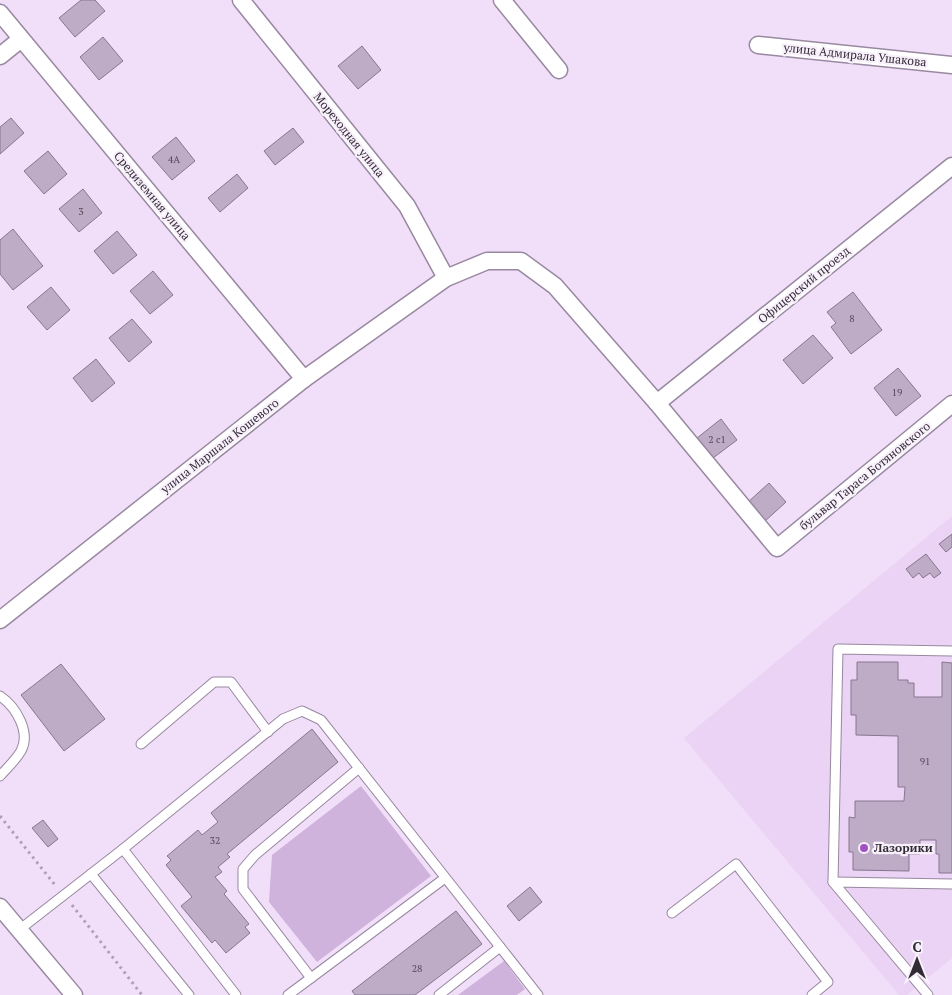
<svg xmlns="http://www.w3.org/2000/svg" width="952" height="995" viewBox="0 0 952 995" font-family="'PT Serif',serif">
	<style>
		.built { fill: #ead3f4 }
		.green { fill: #cfb3dc }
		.building { fill: #beacc6; stroke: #86768e }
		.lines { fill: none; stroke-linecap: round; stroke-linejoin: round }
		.lane-casing { stroke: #9888a0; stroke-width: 11 }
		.street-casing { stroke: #9888a0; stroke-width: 19 }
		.path { stroke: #aea0b4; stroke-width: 3; stroke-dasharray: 2.5 4; stroke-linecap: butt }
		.lane { stroke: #fff; stroke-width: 9 }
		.street { stroke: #fff; stroke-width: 16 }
		.poi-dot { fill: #a251c1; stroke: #f8f1fb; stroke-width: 2 }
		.labels { text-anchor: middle; stroke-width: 4.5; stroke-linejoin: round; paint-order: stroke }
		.number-label { font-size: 10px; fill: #554b5a }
		.street-label { font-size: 12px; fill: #322b36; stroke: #f8f1fb }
		.poi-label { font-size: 12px; font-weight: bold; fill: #322b36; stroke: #f8f1fb; text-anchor: start }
	</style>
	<rect width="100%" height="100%" fill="#f1dff9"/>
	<polygon class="built" points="952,516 952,958 907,995 899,995 684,738"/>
	<g class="green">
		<polygon points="361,786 431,876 317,962 269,902 272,855"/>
		<polygon points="504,961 525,989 517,995 458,995"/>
	</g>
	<g class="building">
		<polygon points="81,0 95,0 105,11 75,37 59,18"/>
		<polygon points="103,37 123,61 99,80 80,57"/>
		<polygon points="362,46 381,70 358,89 338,66"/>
		<polygon points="11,118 24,133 0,154 0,127"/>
		<polygon points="293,128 304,142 275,165 264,151"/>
		<polygon points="176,137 195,161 172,180 152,157"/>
		<polygon points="48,151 67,174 44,194 24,171"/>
		<polygon points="237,174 248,188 220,212 208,198"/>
		<polygon points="83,189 102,213 79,232 59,209"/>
		<polygon points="13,229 43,266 13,290 0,274 0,240"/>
		<polygon points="117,231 137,255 113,274 94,251"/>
		<polygon points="153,271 173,295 150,314 130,291"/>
		<polygon points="51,287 70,310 47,330 27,307"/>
		<polygon points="853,292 882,330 851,354 831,327 836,323 827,312"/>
		<polygon points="132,319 152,342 129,362 109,338"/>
		<polygon points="813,335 833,358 803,384 783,360"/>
		<polygon points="96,359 115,383 92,402 73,378"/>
		<polygon points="898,368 921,396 896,416 874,388"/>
		<polygon points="721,419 737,440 713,458 697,438"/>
		<polygon points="769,483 786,502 764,522 747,503"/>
		<polygon points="952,534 952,547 946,552 939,544"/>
		<polygon points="926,554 941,573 934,578 930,573 923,578 919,573 913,578 906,569"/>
		<polygon points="857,662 898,662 898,680 908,680 908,683 914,683 914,697 942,697 942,662 952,663 952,873 939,873 939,854 936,854 936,840 920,840 920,854 909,854 909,871 853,870 853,852 849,852 849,817 855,818 855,801 904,801 905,787 898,787 898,736 856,735 856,715 851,715 851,680 857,680"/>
		<polygon points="61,664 105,719 64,751 21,695"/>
		<polygon points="312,729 338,762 227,854 230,857 218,867 222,872 215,877 227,891 224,894 249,924 245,927 250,933 226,953 215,940 212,943 181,906 192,897 166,865 171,860 167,856 198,830 202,835 218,822 211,813"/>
		<polygon points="43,820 58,839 48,847 32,828"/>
		<polygon points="530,887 542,902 519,921 507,906"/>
		<polygon points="456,911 482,944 415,995 355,995 352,991"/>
	</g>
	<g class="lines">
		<defs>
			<g id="lane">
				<path d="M0,696c16,11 31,36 21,55 -6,10 -14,17 -21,25"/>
				<polyline points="141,744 214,682 231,682 268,732"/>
				<polyline points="359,768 255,855 243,869 243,889 311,978 445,878"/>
				<polyline points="123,849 236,995"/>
				<polyline points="91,874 189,995"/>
				<polyline points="833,882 838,649 952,651"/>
				<polyline points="672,913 736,864 828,982 812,995"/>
				<polyline points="19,930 123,849 283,719 302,711 321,720 538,995"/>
				<polyline points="288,995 311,978"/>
				<polyline points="439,995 500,947"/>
				<polyline points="928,995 833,882 952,884"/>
			</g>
			<g id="street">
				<polyline points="241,0 407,206 446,278"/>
				<polyline points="502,0 559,70"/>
				<polyline points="0,13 304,379"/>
				<polyline points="758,45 952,65"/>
				<polyline points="0,56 21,39"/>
				<polyline points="657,403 952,166"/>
				<polyline points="0,620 304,379 446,278 487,261 521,261 555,286 657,403 777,548 952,404"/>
				<polyline points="0,907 74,995"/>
			</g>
		</defs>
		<use href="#lane" class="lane-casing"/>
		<use href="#street" class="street-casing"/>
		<g class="path">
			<polyline points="0,816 55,885"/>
			<polyline points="72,905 142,995"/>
		</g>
		<use href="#lane" class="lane"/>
		<use href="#street" class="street"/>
	</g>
	<circle class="poi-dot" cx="864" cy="848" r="5"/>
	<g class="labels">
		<g class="number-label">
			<text x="174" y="163">4А</text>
			<text x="81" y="215">3</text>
			<text x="852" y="322">8</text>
			<text x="897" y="396">19</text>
			<text x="717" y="443">2 с1</text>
			<text x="925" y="765">91</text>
			<text x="215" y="844">32</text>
			<text x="417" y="972">28</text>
		</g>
		<g class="street-label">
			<text transform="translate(855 55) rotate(6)" y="4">улица Адмирала Ушакова</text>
			<text transform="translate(349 135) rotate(51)" y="4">Мореходная улица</text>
			<text transform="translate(152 196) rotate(50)" y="4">Средиземная улица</text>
			<text transform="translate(804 285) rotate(-39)" y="4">Офицерский проезд</text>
			<text transform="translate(220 446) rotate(-38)" y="4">улица Маршала Кошевого</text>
			<text transform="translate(865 476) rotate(-39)" y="4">бульвар Тараса Ботяновского</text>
		</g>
		<g class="poi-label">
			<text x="874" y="852">Лазорики</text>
		</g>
	</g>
	<g transform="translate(917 960)" stroke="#f8f1fb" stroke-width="4" paint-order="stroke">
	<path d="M0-4L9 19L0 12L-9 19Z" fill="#322b36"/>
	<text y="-8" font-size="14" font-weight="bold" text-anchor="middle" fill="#322b36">С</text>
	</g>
</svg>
